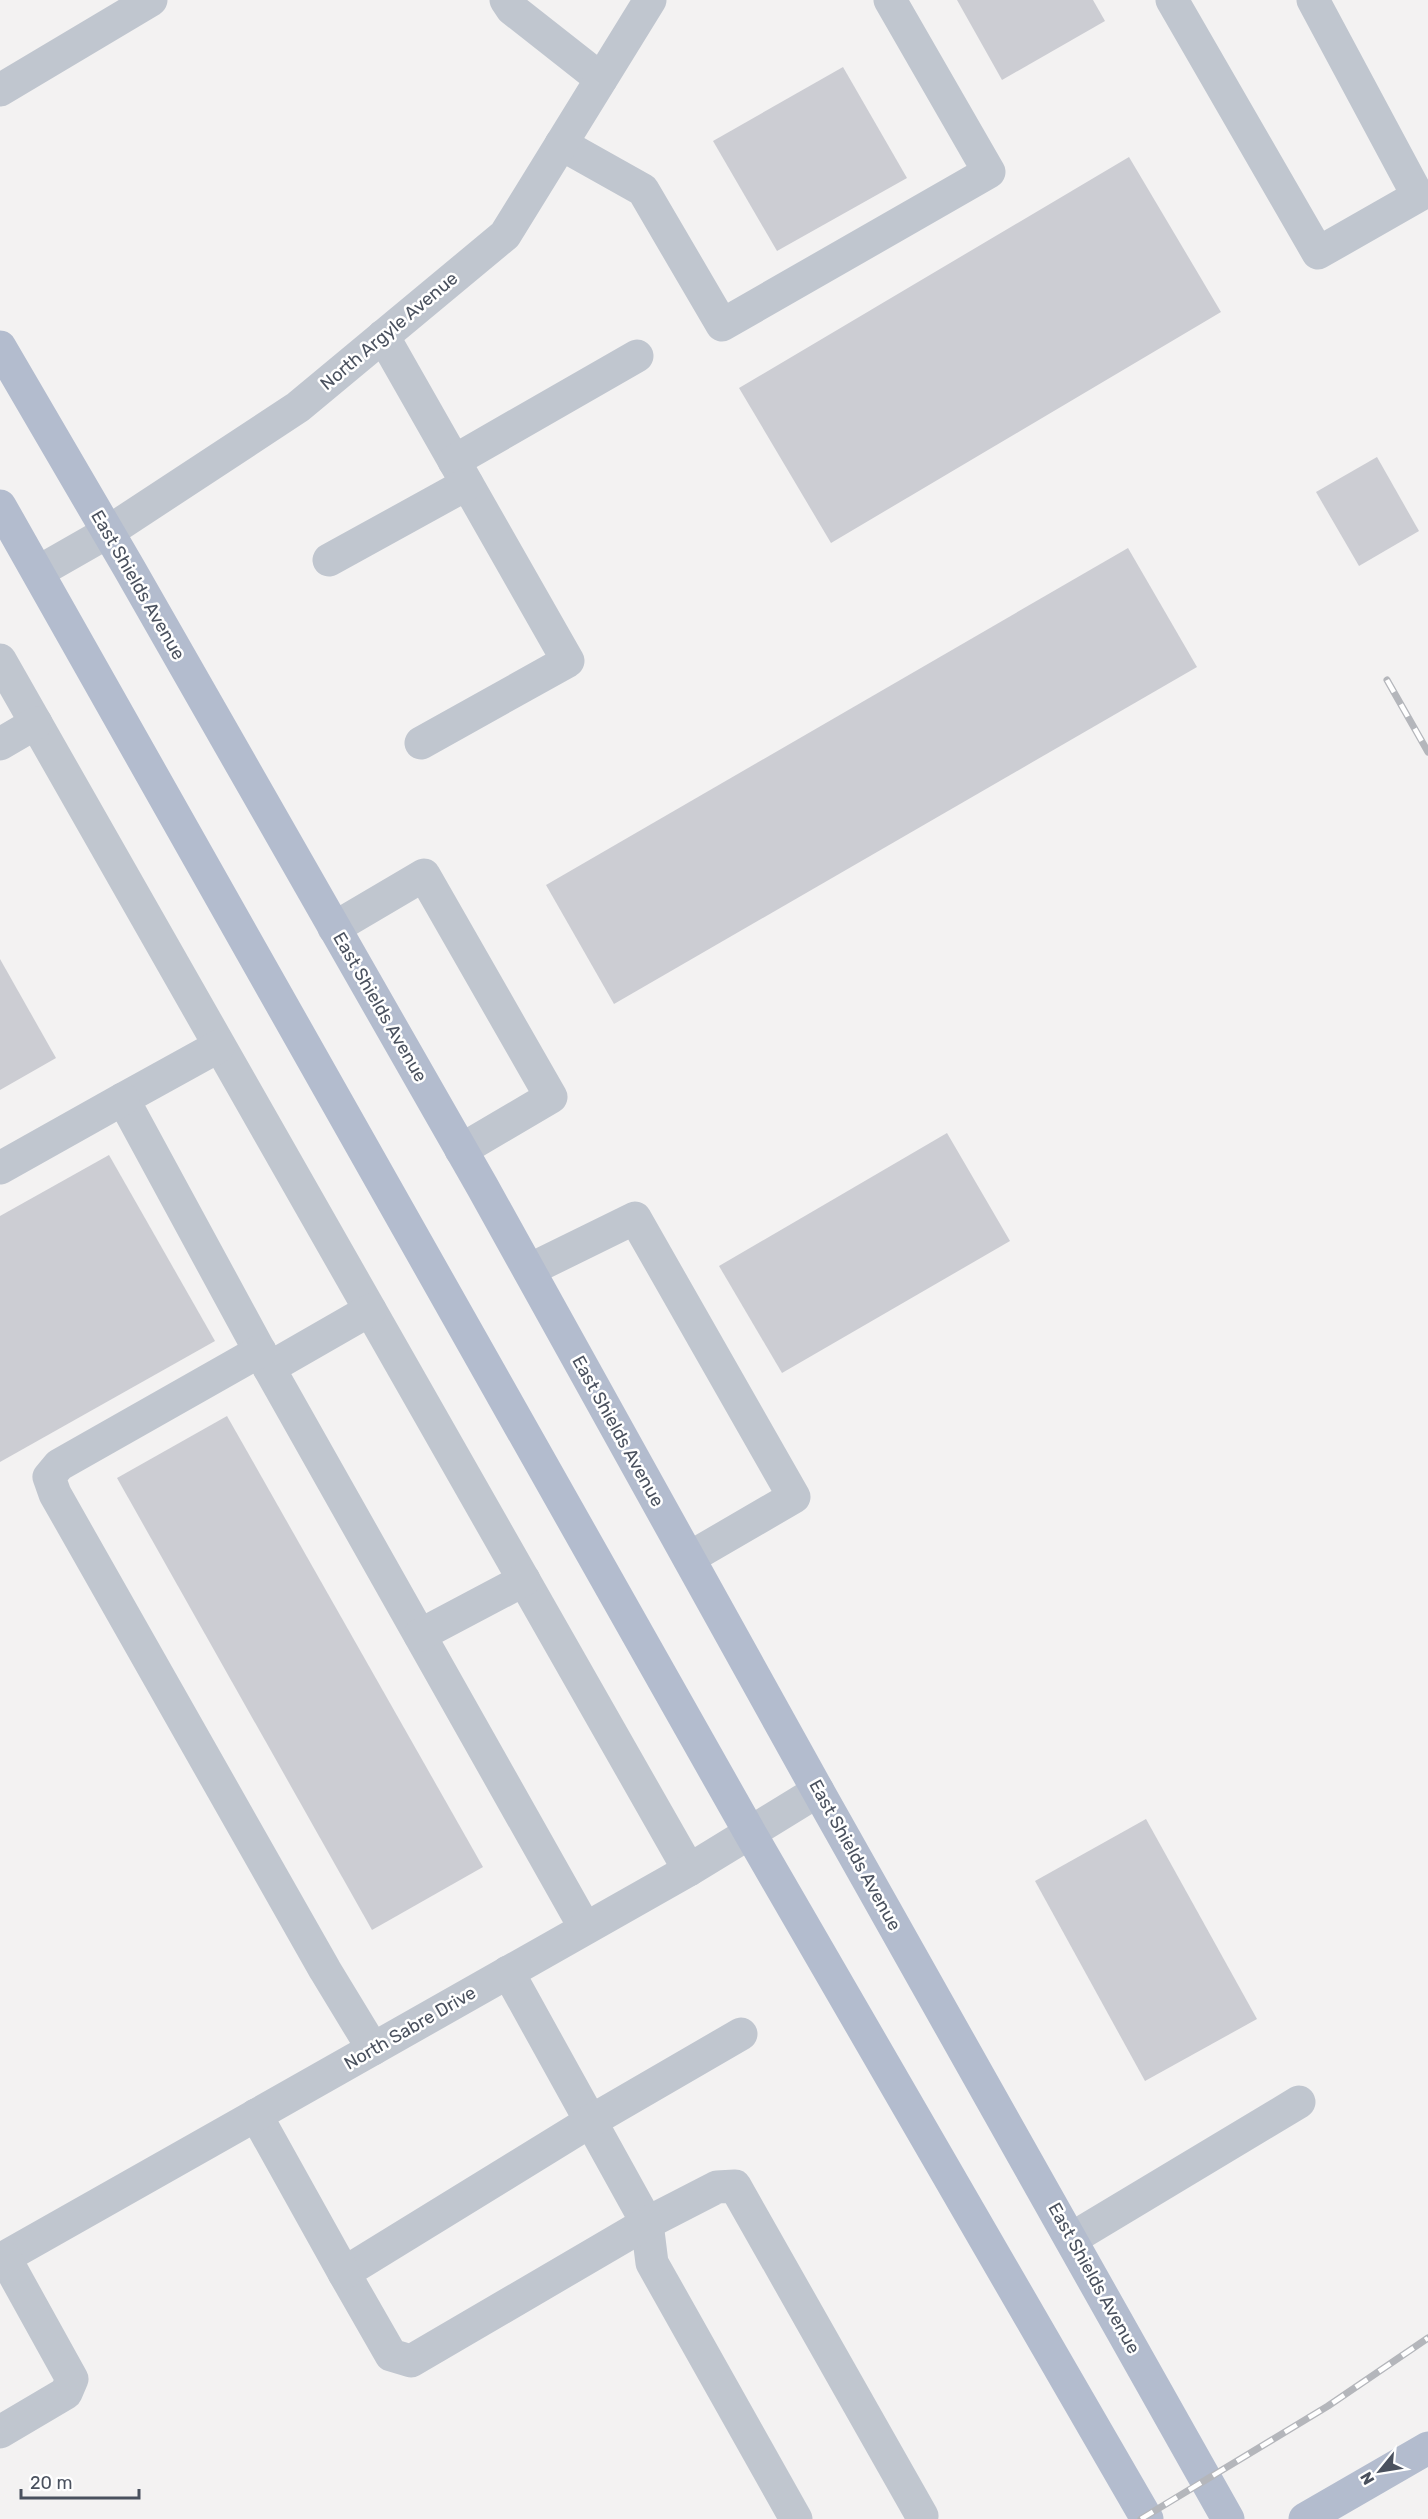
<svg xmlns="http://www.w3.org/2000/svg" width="1428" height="2519" viewBox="0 0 1428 2519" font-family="Rubik,sans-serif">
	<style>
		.building { fill: #cccdd3 }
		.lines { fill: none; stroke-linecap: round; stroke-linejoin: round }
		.minor { stroke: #c0c6cf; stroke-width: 33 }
		.major { stroke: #b3bcce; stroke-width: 33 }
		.rail-casing { stroke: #b4b6bb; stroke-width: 7 }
		.rail { stroke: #fff; stroke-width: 4.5; stroke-dasharray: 14; stroke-linecap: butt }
		.labels { text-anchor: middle; stroke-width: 5; stroke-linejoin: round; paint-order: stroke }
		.street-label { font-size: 18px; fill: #4a515e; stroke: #fff }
	</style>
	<rect width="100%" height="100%" fill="#f3f2f2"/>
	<g class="building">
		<polygon points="957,0 1093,0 1105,21 1002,80"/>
		<polygon points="843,67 907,178 777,251 713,141"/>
		<polygon points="1129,157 1221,312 831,543 739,388"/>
		<polygon points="1377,457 1419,531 1359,566 1316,492"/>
		<polygon points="1128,548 1197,667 614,1004 546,885"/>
		<polygon points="0,959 56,1058 0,1090"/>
		<polygon points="947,1133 1010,1241 782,1373 719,1266"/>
		<polygon points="109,1155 215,1341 0,1462 0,1216"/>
		<polygon points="227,1416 483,1867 372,1930 117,1478"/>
		<polygon points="1146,1819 1257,2019 1145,2081 1035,1881"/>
	</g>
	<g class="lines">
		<g class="minor">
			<polyline points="506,0 512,9 601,79"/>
			<polyline points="1172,0 1318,253 1418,196 1313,0"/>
			<polyline points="0,90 151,0"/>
			<polyline points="561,144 643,190 722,325 989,172 890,0"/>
			<polyline points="383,336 568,661 421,743"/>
			<polyline points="454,461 637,356"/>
			<polyline points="329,560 467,484"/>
			<polyline points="38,572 108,532 298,407 505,235 650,0"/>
			<polyline points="0,660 689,1870"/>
			<polyline points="0,744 36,723"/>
			<polyline points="334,928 424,875 551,1097 461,1150"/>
			<polyline points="219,1046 123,1099 269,1368"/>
			<polyline points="0,1168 123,1099"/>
			<polyline points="529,1270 635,1218 794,1497 689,1558"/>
			<polyline points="370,1310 269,1368 585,1928"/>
			<polyline points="260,1351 59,1465 49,1477 55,1494 325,1970 373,2049"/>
			<polyline points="420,1635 524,1580"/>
			<polyline points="508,1972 647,2223 652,2263 796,2519"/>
			<polyline points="741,2034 591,2121 344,2273 391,2355 411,2361 647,2223 717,2187 735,2186 922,2516 921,2519"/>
			<polyline points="256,2115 344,2273"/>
			<polyline points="1071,2239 1299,2102"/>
			<polyline points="0,2260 689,1870 818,1791"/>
			<polyline points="0,2432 66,2393 72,2379 5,2258"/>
		</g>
		<g class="major">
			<polyline points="0,347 129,568 482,1186 818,1791 1228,2519"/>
			<polyline points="0,506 750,1833 1147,2519"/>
			<polyline points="1305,2519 1428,2448"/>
		</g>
		<defs>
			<g id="rail">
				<polyline points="1387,680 1428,752"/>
				<polyline points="1141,2519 1328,2406 1428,2338"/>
			</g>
		</defs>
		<use href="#rail" class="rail-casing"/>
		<use href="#rail" class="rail"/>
	</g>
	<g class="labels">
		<g class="street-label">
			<text transform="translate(389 331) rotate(-40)" y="6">North Argyle Avenue</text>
			<text transform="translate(138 585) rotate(60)" y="6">East Shields Avenue</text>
			<text transform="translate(380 1007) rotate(60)" y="6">East Shields Avenue</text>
			<text transform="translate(618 1431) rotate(61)" y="6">East Shields Avenue</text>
			<text transform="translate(855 1855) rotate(61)" y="6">East Shields Avenue</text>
			<text transform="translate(410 2028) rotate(-30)" y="6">North Sabre Drive</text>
			<text transform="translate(1094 2278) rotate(61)" y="6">East Shields Avenue</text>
		</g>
	</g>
	<g transform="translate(1380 2471) rotate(240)" stroke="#ffffff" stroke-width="4.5" paint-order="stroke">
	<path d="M0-4.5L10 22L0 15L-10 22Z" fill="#4a515e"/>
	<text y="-9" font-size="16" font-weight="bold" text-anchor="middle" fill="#4a515e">N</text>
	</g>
	<path d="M21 2489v9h118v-9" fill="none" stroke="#4a515e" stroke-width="3"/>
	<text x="30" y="2489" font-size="18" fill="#4a515e" stroke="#ffffff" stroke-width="4.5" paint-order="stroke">20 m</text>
</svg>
